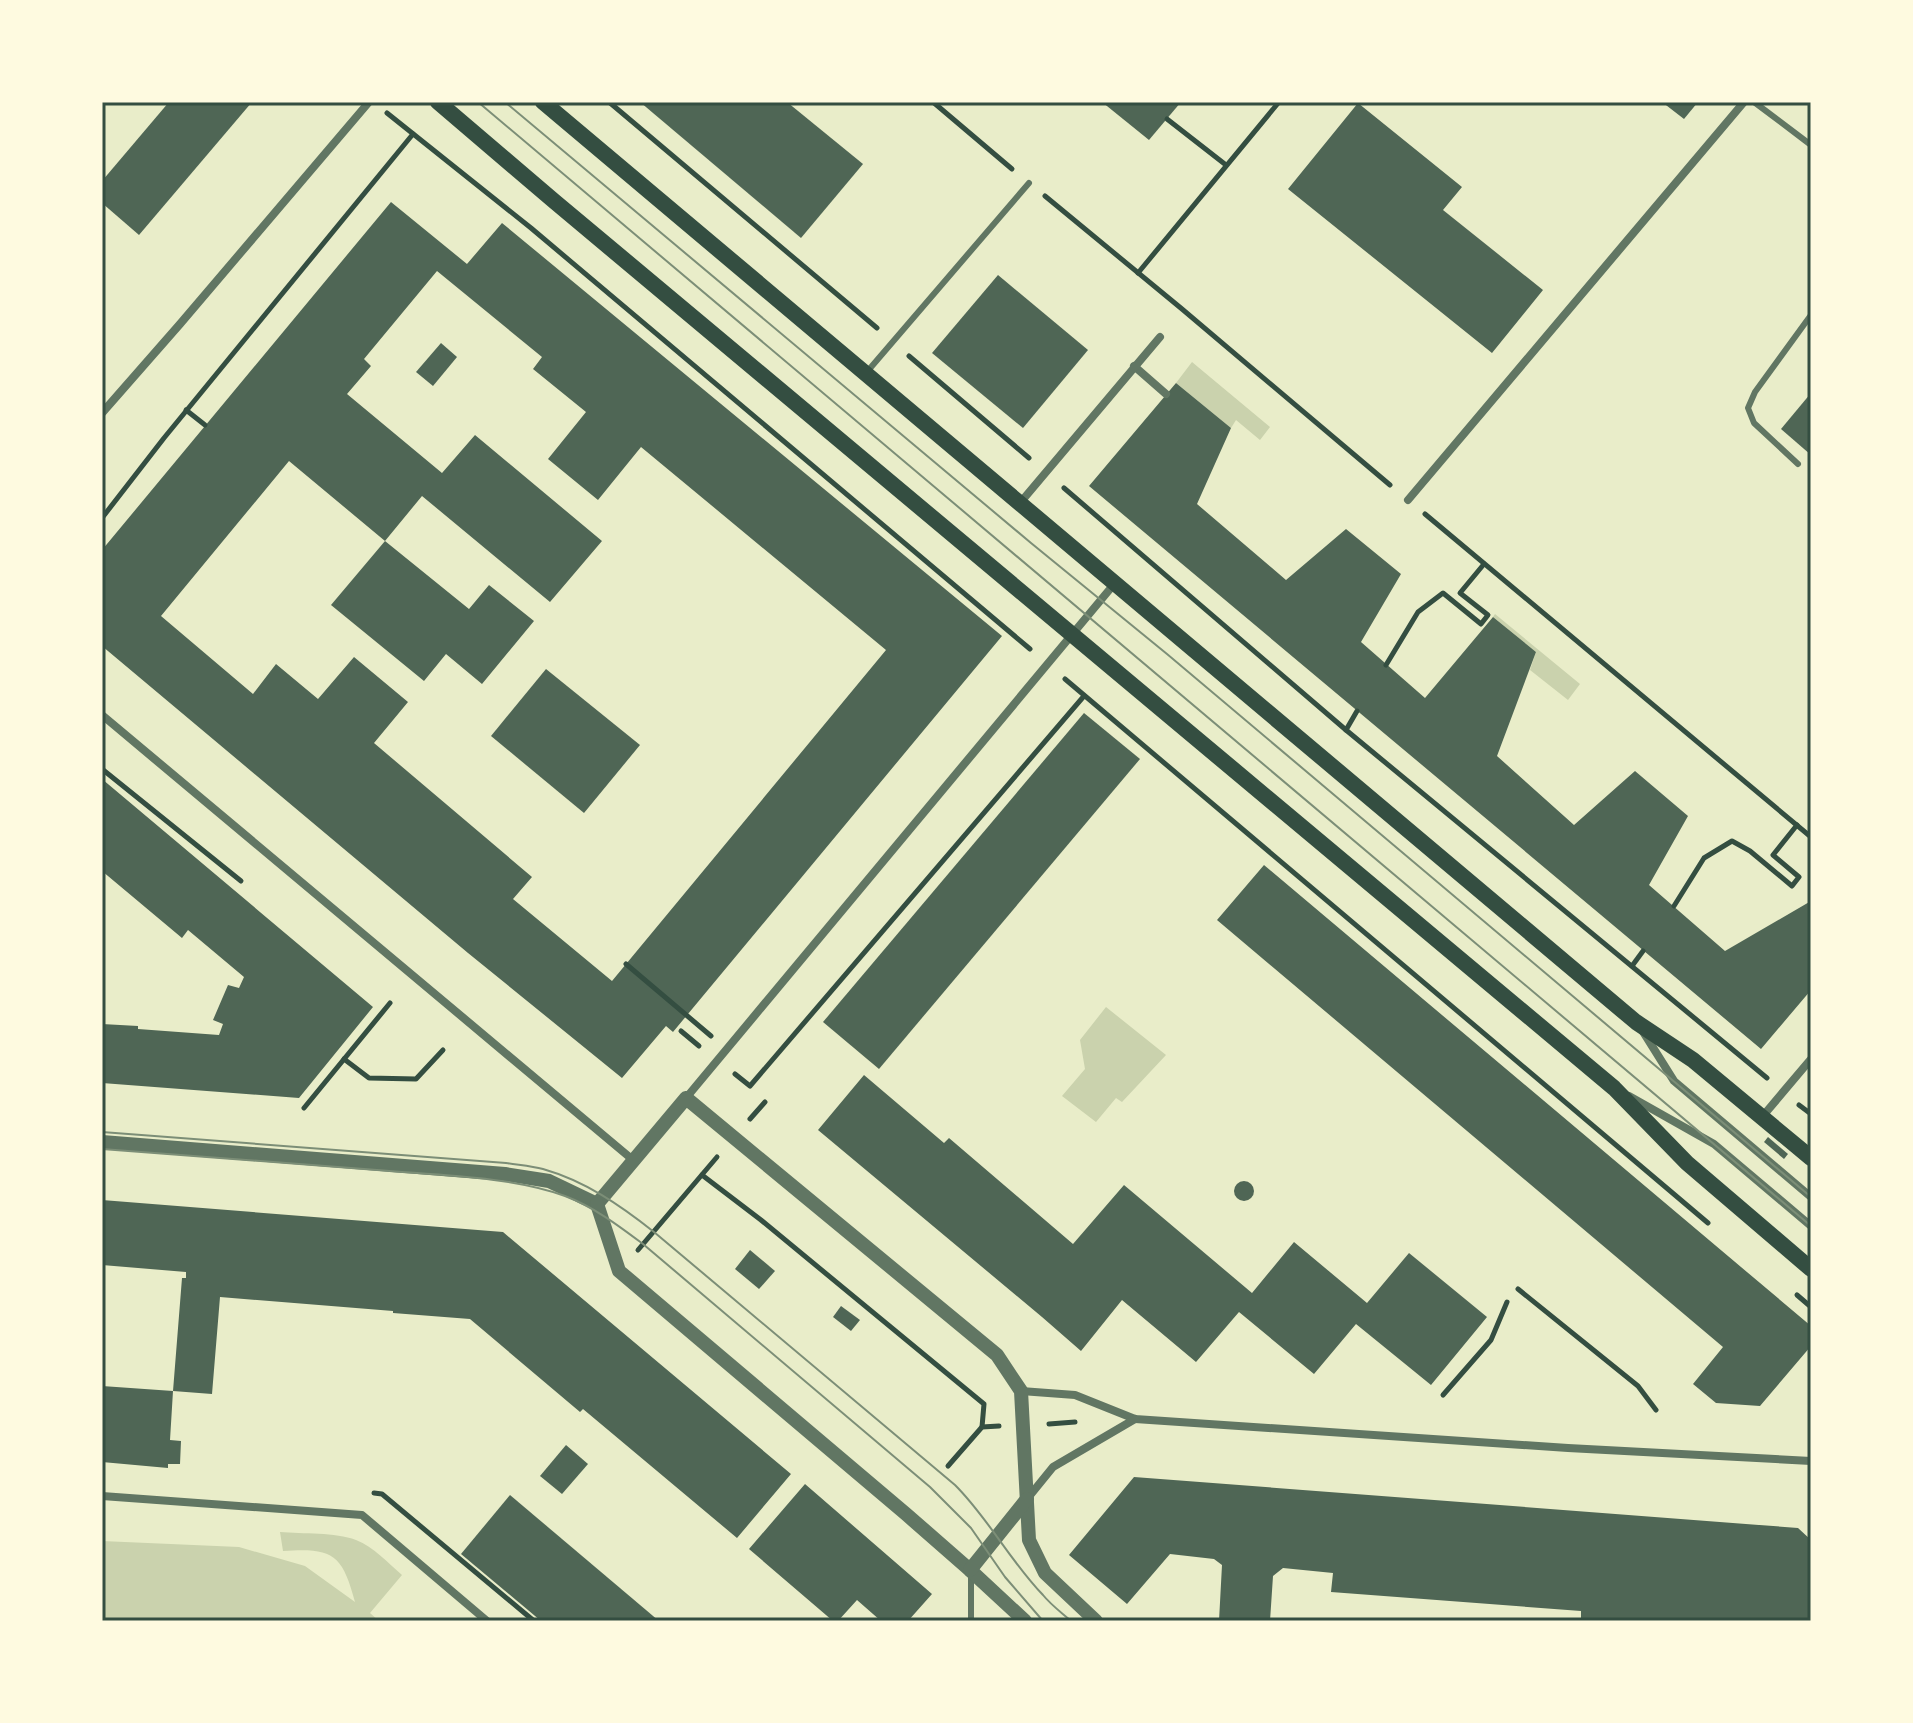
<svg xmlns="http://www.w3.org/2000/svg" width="1913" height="1723" viewBox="0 0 1913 1723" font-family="Helvetica,sans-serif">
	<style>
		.green { fill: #cad2ad }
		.building { fill: #4f6655; fill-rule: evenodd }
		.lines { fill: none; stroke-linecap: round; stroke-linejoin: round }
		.path { stroke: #344e41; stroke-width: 5 }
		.service { stroke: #617663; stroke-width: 6 }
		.minor { stroke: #617663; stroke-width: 8 }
		.tertiary { stroke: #617663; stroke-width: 14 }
		.secondary { stroke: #344e41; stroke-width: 16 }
		.tram { stroke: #7c8e77; stroke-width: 2 }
		.neatline { fill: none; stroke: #344e41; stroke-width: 3 }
	</style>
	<rect width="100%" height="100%" fill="#e9edc9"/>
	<g class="green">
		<polygon points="1192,362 1270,427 1260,440 1236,420 1231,428 1176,383"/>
		<polygon points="1495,614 1580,684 1568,700 1530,670 1536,652 1493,617"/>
		<polygon points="1106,1007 1166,1055 1122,1102 1116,1098 1096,1122 1062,1096 1085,1069 1080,1040"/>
		<path d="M280,1532c23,2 55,0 76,8 18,7 32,23 46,35l-32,38 9,8h-277v-80l137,6 66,19 50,36c-13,-49 -23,-54 -72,-51z"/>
	</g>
	<g class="building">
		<polygon points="169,102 252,102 139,235 102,203 102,181"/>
		<polygon points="640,102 787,102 863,164 801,238"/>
		<polygon points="1102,102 1181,102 1149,140"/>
		<polygon points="1662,102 1698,102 1684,119"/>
		<polygon points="1358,103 1462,187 1443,210 1543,290 1492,353 1288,189"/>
		<path d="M391,202l76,62 35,-41 500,413 -329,396 -7,-6 -44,52 -154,-125 -366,-307v-96zM437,271l105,86 -9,12 53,43 -38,47 50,41 43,-53 245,203 -274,331 -99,-82 19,-22 -158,-134 34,-41 -54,-45 -36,42 -42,-35 -23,30 -92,-78 128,-155 96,80 37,-45 128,106 52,-61 -127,-106 -33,38 -95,-79 24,-28 -7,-7z"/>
		<polygon points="998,275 1088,350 1023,428 932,353"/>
		<polygon points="441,343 457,357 433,386 416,372"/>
		<polygon points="1176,383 1231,428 1197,504 1286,580 1346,529 1401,574 1361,642 1425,698 1493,617 1536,652 1497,756 1574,825 1635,771 1688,816 1649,885 1725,951 1811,901 1811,990 1761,1049 1089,486"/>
		<polygon points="1811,393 1811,455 1781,429"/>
		<polygon points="385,541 469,609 489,585 534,621 482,684 446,654 424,681 331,605"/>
		<polygon points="546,669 640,745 584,813 491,736"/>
		<polygon points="1084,713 1140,759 879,1069 823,1022"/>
		<polygon points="102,779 373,1007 299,1098 102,1083 102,1024 138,1026 138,1029 219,1035 223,1024 213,1020 228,985 239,988 244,977 188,930 182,938 102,871"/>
		<polygon points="1264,865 1811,1326 1811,1346 1760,1406 1716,1403 1693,1384 1723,1347 1217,920"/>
		<polygon points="864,1075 944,1143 949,1138 1073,1244 1124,1185 1252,1293 1294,1242 1367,1303 1409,1253 1487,1317 1431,1385 1356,1324 1314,1374 1239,1312 1196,1362 1122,1300 1081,1351 1042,1317 818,1130"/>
		<polygon points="1768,1137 1788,1154 1784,1159 1764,1142"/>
		<circle cx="1244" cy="1191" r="10"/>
		<polygon points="102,1200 503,1232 791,1474 737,1538 583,1409 580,1412 470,1319 393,1313 393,1311 220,1297 212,1394 173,1391 182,1278 186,1278 186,1272 102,1265"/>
		<polygon points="750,1250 775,1271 759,1289 735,1269"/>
		<polygon points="841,1306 860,1320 851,1331 833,1317"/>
		<polygon points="102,1386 173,1391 170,1440 181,1441 180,1464 168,1464 168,1468 102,1462"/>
		<polygon points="566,1445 588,1464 562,1494 540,1476"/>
		<polygon points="1134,1477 1798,1528 1811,1540 1811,1621 1581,1621 1581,1611 1331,1592 1333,1573 1283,1568 1273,1576 1270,1621 1219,1621 1222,1565 1214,1559 1170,1554 1127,1604 1069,1555"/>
		<polygon points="805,1484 932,1594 908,1621 881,1621 857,1600 838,1621 833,1621 749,1549"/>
		<polygon points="510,1495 659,1621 541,1621 461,1554"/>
	</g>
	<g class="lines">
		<g class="path">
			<polyline points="609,102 877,328"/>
			<polyline points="933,102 1012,169"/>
			<polyline points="387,113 531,228 1030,649"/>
			<polyline points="1167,119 1226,165"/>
			<polyline points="1045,196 1182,309 1390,485"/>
			<polyline points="1138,273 1279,102"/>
			<polyline points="909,356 1029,458"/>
			<polyline points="186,410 205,425"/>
			<polyline points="1064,488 1346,730 1767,1078"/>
			<polyline points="1425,514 1811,837"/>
			<polyline points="102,518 164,438 413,134"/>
			<polyline points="1386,665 1418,612 1443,593 1481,624 1488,615 1460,593 1484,564"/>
			<polyline points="1065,679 1708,1223"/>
			<polyline points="1346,730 1357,711"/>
			<polyline points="102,769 241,881"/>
			<polyline points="1674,906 1704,858 1732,841 1750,851 1792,886 1799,877 1773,855 1797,825"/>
			<polyline points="626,964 711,1036"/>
			<polyline points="1632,966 1643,951"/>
			<polyline points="681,1031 699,1046"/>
			<polyline points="344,1059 369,1078 416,1079 443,1050"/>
			<polyline points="735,1074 750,1086 1084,696"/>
			<polyline points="1799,1105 1811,1114"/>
			<polyline points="304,1108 390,1003"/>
			<polyline points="750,1119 765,1102"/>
			<polyline points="702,1175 761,1220 984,1404 982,1427"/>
			<polyline points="638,1250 717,1157"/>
			<polyline points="1518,1289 1638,1386 1656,1410"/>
			<polyline points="1797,1295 1811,1307"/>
			<polyline points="1443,1395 1491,1340 1507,1302"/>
			<polyline points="1049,1424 1075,1422"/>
			<polyline points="948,1466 982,1427 999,1426"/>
			<polyline points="374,1493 382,1494 534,1621"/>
		</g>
		<g class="service">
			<polyline points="1754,102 1811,145"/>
			<polyline points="866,373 1029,183"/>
			<polyline points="1798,464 1754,423 1748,408 1755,392 1811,315"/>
			<polyline points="971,1573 971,1621"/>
		</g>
		<g class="minor">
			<polyline points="1134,366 1166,394"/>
			<polyline points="102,413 180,324 369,102"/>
			<polyline points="1408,500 1744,102"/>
			<polyline points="1020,503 1160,337"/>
			<polyline points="102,715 633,1160"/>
			<polyline points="1642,1030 1674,1081 1811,1197"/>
			<polyline points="1629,1096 1714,1144 1811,1226"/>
			<polyline points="686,1098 1115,583"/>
			<polyline points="1762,1117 1811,1059"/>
			<polyline points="1021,1391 1075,1395 1135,1419 1568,1448 1811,1461"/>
			<polyline points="102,1496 362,1515 487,1621"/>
			<polyline points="1027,1499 1053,1467 1135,1419"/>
		</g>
		<g class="tertiary">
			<polyline points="102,1142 505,1174 549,1181 597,1204"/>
			<polyline points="597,1204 686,1098 997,1355 1021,1391 1029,1540 1045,1573 1096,1621"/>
			<polyline points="597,1204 619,1271 906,1514 970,1570 1025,1621"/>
			<polyline points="970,1570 1027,1499"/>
		</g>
		<g class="secondary">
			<polyline points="438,102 554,201 1614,1088 1687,1163 1811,1269"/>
			<polyline points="543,102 1636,1022 1693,1060 1811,1158"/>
		</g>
		<g class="tram">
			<polyline points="478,102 1811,1226"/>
			<polyline points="505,102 1031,543 1167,654 1811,1197"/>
			<path d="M102,1132l404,31c12,2 25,3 37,6 42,12 77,36 111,63l301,253c34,34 55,76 88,110 8,10 19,18 28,26"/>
			<path d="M102,1149c92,7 183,14 275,21 58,5 133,6 188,26 29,11 54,30 78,48l287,243 41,41 34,49 38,44"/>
		</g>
	</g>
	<rect width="1913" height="1723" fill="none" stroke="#fefae0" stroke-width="208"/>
	<rect x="104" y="104" width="1705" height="1515" class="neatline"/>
</svg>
